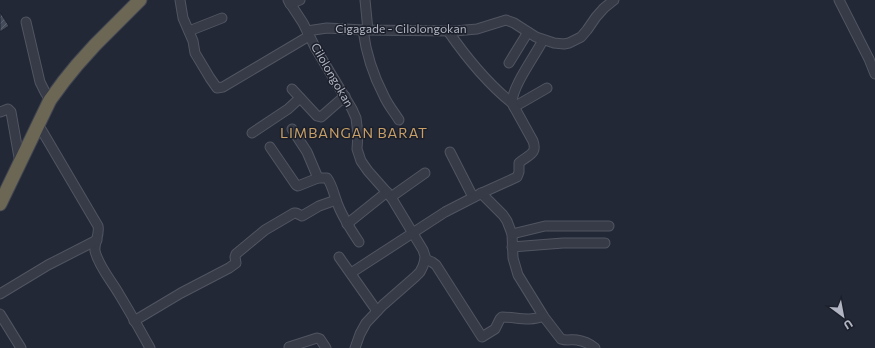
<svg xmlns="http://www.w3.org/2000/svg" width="875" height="348" viewBox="0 0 875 348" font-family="Commissioner,sans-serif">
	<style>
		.building { fill: url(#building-hatch); stroke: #1e222e }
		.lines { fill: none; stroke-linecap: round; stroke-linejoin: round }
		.minor-casing { stroke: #515562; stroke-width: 11 }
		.highway-casing { stroke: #414552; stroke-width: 15 }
		.minor { stroke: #363b47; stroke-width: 9 }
		.highway { stroke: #6c6754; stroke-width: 13 }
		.labels { text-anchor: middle; stroke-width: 3; stroke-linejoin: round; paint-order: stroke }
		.street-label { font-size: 12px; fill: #b1b5c3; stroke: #1c202c }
		.quarter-label { font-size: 14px; letter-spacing: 1px; fill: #c8a067; stroke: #1c202c }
	</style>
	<defs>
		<pattern id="building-hatch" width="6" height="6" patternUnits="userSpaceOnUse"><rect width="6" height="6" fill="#444b5b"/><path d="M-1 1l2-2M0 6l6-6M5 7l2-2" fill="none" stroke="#5d6371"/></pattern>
	</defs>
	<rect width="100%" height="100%" fill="#232836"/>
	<polygon class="building" points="0,12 9,26 0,32"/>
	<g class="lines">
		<defs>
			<g id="minor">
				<polyline points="180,0 183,18 193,41 195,53 210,78 217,88 223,87 309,36"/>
				<polyline points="288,0 303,23 316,49 352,109 356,118 358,134 357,149 361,161 368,171 391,197 423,250 425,256 425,259 423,266 420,272 415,277 383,305 366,323 360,334 355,348"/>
				<polyline points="365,0 368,30"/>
				<polyline points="839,0 869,59 875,74"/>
				<polyline points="290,4 300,0"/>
				<polyline points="26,22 40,82 45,92 50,100"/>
				<path d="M363,30c3,23 10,45 21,66 4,9 10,16 15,24"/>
				<polyline points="189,31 222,18"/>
				<polyline points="307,31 327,28 363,30 455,31 477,29 506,20 514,23 528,32 536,37 554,43 564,44 569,43 581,37 587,30 596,17 604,8 614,0"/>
				<path d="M448,31c18,26 39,52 64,72"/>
				<polyline points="509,63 528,32"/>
				<polyline points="292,89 317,116 321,117 345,96"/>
				<polyline points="514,107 547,88"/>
				<polyline points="0,112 8,109 11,112 20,163"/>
				<path d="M38,124l60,102c2,9 -4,16 -3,25 4,16 16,29 24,43 11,18 21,36 31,54"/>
				<polyline points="292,129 307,152 318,178"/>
				<polyline points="252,133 288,109 300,98"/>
				<path d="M270,147l26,38 2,1 20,-8h9c6,8 7,18 11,27 5,13 13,25 21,37"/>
				<polyline points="450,152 473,197"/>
				<path d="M481,193l22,22 4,6 5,13 1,24 5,17 26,42 17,22c6,2 11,0 16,1 7,1 13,4 18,8"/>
				<polyline points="391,197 425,173"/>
				<polyline points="347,224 387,192"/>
				<polyline points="512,234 545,226 609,226"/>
				<polyline points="512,247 563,243 605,243"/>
				<polyline points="339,257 377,311"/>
				<path d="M425,259l7,3 4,3 46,72 13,-8 5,-10 2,-2c14,0 28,5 41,-1"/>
				<path d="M351,273l94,-61 39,-20 33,-15 2,-5v-9c8,-8 19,-8 14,-22l-21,-38c0,-17 23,-47 31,-63"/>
				<polyline points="0,294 48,265 97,240"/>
				<polyline points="0,314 21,348"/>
				<polyline points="134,321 181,293 229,268 236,263 235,257 236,254 265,230 294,213 296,213 302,216 319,206 336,200"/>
				<polyline points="289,347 317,338 320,339 326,348"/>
			</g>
			<polyline id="highway" points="0,204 50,100 64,81 77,65 95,45 140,0"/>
		</defs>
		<use href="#minor" class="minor-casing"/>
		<use href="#highway" class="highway-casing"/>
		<use href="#minor" class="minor"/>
		<use href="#highway" class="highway"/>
	</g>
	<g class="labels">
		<g class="street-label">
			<text x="401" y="33">Cigagade - Cilolongokan</text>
			<text transform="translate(332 75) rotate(60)" y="4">Cilolongokan</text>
		</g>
		<g class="quarter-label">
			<text x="354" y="138">LIMBANGAN BARAT</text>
		</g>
	</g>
	<g transform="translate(843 316) rotate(148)" stroke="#1c202c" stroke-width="3" paint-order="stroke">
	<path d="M0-3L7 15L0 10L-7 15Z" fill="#b1b5c3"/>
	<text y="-6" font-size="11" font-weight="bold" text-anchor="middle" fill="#b1b5c3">U</text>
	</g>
</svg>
